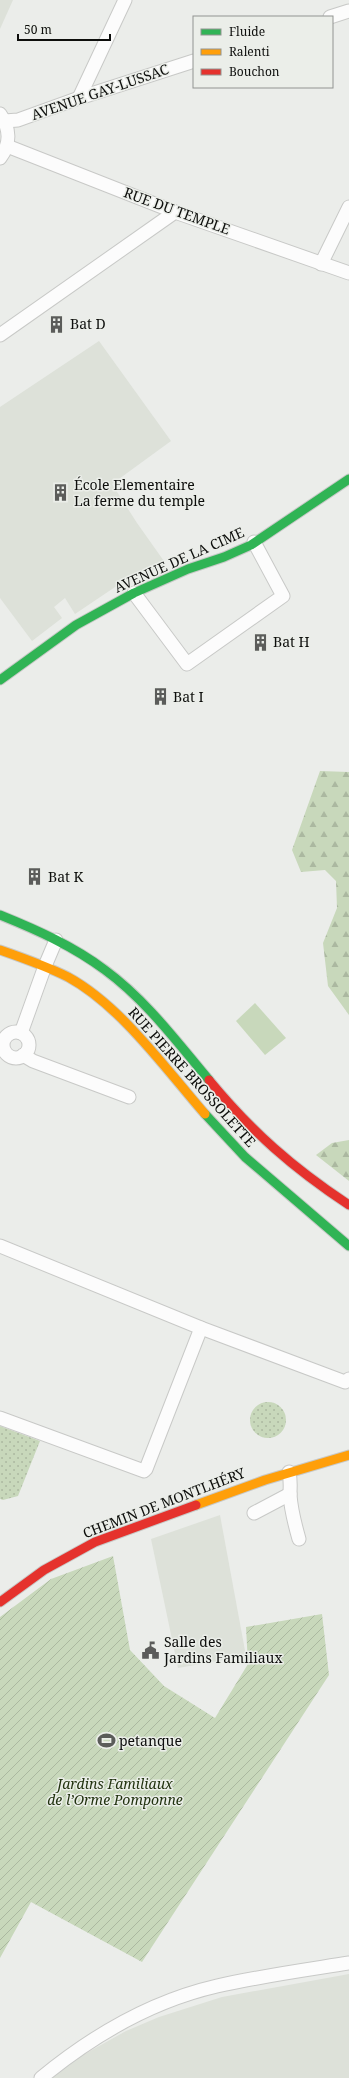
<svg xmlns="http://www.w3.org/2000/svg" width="349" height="2078" viewBox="0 0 349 2078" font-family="'Noto Serif',serif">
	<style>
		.built { fill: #dde1d9 }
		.grass { fill: #c8d8bb }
		.forest { fill: url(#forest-firs) }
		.park { fill: url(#park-dots) }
		.garden { fill: url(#garden-furrows) }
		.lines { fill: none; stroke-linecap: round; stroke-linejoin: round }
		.street-casing { stroke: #c8c9c7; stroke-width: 15 }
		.fast-casing { stroke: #c8c9c7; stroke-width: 11 }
		.slow-casing { stroke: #c8c9c7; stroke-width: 11 }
		.jam-casing { stroke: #c8c9c7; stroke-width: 11 }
		.street { stroke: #fcfcfc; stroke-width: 13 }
		.fast { stroke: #30b455; stroke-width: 9 }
		.slow { stroke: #ff9f0a; stroke-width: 9 }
		.jam { stroke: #e5322d; stroke-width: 9 }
		.labels { text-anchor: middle; stroke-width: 3; stroke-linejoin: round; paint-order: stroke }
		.street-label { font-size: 14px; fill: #0d0e0c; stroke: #ebeee9 }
		.poi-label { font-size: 14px; fill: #0d0e0c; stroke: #ebeee9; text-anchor: start }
		.park-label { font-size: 14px; font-style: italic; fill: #21320f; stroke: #ebeee9 }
	</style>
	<defs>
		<pattern id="forest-firs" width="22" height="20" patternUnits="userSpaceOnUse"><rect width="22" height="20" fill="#c8d8bb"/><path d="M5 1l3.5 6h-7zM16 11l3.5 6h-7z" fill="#abb8a0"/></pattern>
		<pattern id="park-dots" width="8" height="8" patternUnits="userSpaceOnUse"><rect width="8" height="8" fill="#c8d8bb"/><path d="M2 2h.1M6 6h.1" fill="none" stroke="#abb8a0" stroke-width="1.8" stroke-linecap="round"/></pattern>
		<pattern id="garden-furrows" width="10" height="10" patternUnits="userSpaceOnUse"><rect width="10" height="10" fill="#c8d8bb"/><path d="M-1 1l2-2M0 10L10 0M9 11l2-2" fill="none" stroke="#abb8a0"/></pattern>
	</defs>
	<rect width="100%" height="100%" fill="#ebedea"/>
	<g class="built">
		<polygon points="0,0 13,0 0,29"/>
		<polygon points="99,341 171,441 112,484 137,523 166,564 121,583 75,614 65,598 54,607 62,618 32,641 0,598 0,407"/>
		<polygon points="220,1515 246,1656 178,1668 151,1539"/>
		<polygon points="349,1974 349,2078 52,2078 74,2060 126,2031 159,2017 222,1997"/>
	</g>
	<polygon class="grass" points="255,1003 286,1038 265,1055 236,1021"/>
	<g class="forest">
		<polygon points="320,771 349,772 349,1015 328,986 323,943 337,908 336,881 325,870 301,872 292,850"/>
		<polygon points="349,1140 349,1181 316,1155 332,1143"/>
	</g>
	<g class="park">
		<circle cx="268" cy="1420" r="18"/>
		<polygon points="0,1426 40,1441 18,1496 3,1500 0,1499"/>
	</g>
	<polygon class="garden" points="113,1556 130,1650 164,1686 215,1718 248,1664 246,1627 322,1614 329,1675 142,1962 31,1902 0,1958 0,1617 51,1579"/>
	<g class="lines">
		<defs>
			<g id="street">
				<polyline points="330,17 349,11"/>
				<polyline points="79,98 125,0"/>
				<path d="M0,114c10,14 11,30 0,44"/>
				<polyline points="5,121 18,120 79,98 194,61"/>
				<polyline points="7,146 175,212 349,273"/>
				<polyline points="321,264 349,207"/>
				<polyline points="0,335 175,212"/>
				<polyline points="134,593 187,664 283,596 254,542"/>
				<circle cx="16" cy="1045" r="13"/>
				<polyline points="21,1033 45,966 56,940"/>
				<polyline points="23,1055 33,1061 129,1097"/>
				<polyline points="0,1246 201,1328 345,1382 349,1379"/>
				<polyline points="0,1418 144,1471 146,1469 201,1328"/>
				<path d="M289,1472c2,10 1,13 1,23 1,14 5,30 9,44"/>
				<polyline points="254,1513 290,1494"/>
				<path d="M41,2078c51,-42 111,-77 176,-92 44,-10 88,-16 132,-23"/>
			</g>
			<g id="fast">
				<polyline points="0,680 76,625 134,593 188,569 224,557 251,545 349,479"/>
				<path d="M0,915c37,15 73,31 105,55 41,30 72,72 104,110"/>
				<polyline points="205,1114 245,1157 349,1246"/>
			</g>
			<g id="slow">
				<path d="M0,950c23,8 46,16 68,27 53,29 97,91 137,137"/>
				<polyline points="196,1505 265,1480 349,1455"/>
			</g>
			<g id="jam">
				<path d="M209,1080c43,52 84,88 140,125"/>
				<polyline points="0,1602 44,1570 95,1542 196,1505"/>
			</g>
		</defs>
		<use href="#street" class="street-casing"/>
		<use href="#fast" class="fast-casing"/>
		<use href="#slow" class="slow-casing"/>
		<use href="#jam" class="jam-casing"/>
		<use href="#street" class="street"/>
		<use href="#fast" class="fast"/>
		<use href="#slow" class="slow"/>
		<use href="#jam" class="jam"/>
	</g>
	<defs>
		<symbol id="building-bare" viewBox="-9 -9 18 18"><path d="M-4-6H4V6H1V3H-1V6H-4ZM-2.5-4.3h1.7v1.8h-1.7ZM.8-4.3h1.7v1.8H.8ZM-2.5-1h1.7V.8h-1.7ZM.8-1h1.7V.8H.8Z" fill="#5b5c5a" stroke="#ebeee9" stroke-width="2.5" paint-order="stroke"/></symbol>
		<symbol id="civic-bare" viewBox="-9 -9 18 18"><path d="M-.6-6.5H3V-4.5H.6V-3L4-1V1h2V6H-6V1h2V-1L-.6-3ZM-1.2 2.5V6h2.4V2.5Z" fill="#5b5c5a" stroke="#ebeee9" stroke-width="2.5" paint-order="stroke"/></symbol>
		<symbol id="stadium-bare" viewBox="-9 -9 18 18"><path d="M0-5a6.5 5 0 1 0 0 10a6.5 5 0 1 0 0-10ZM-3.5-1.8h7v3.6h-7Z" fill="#5b5c5a" stroke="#ebeee9" stroke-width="2.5" paint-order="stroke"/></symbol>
	</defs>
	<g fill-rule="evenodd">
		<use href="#building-bare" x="44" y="312" width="25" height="25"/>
		<use href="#building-bare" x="48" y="480" width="25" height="25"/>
		<use href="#building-bare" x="248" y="630" width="25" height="25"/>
		<use href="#building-bare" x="148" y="684" width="25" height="25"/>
		<use href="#building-bare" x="22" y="864" width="25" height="25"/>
		<use href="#civic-bare" x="138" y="1638" width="25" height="25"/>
		<use href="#stadium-bare" x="94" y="1728" width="25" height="25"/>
	</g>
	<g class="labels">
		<g class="street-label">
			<text transform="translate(100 92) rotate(-19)" y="5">AVENUE GAY-LUSSAC</text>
			<text transform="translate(177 211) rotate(20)" y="5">RUE DU TEMPLE</text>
			<text transform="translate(179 560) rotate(-24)" y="5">AVENUE DE LA CIME</text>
			<text transform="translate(192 1077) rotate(48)" y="5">RUE PIERRE BROSSOLETTE</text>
			<text transform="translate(164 1503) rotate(-21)" y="5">CHEMIN DE MONTLHÉRY</text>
		</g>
		<g class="poi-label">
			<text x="70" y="329">Bat D</text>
			<text x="74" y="490">École Elementaire<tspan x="74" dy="16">La ferme du temple</tspan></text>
			<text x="273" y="647">Bat H</text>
			<text x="173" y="702">Bat I</text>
			<text x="48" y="882">Bat K</text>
			<text x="164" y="1647">Salle des<tspan x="164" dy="16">Jardins Familiaux</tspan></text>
			<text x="119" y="1746">petanque</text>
		</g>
		<g class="park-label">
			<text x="115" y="1789">Jardins Familiaux<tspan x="115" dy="16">de l’Orme Pomponne</tspan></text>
		</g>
	</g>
	<rect x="193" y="16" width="140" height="72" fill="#ebeee9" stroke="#929491"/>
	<rect x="201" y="29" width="20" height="6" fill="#30b455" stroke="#929491"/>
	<text x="229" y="36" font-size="12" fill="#0d0e0c">Fluide</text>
	<rect x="201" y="49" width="20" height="6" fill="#ff9f0a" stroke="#929491"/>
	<text x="229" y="56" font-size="12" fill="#0d0e0c">Ralenti</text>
	<rect x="201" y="69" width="20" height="6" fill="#e5322d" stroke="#929491"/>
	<text x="229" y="76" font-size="12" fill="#0d0e0c">Bouchon</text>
	<path d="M18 34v6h92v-6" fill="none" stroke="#0d0e0c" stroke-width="2"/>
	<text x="24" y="34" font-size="12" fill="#0d0e0c" stroke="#ebeee9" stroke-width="3" paint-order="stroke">50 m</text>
</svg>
